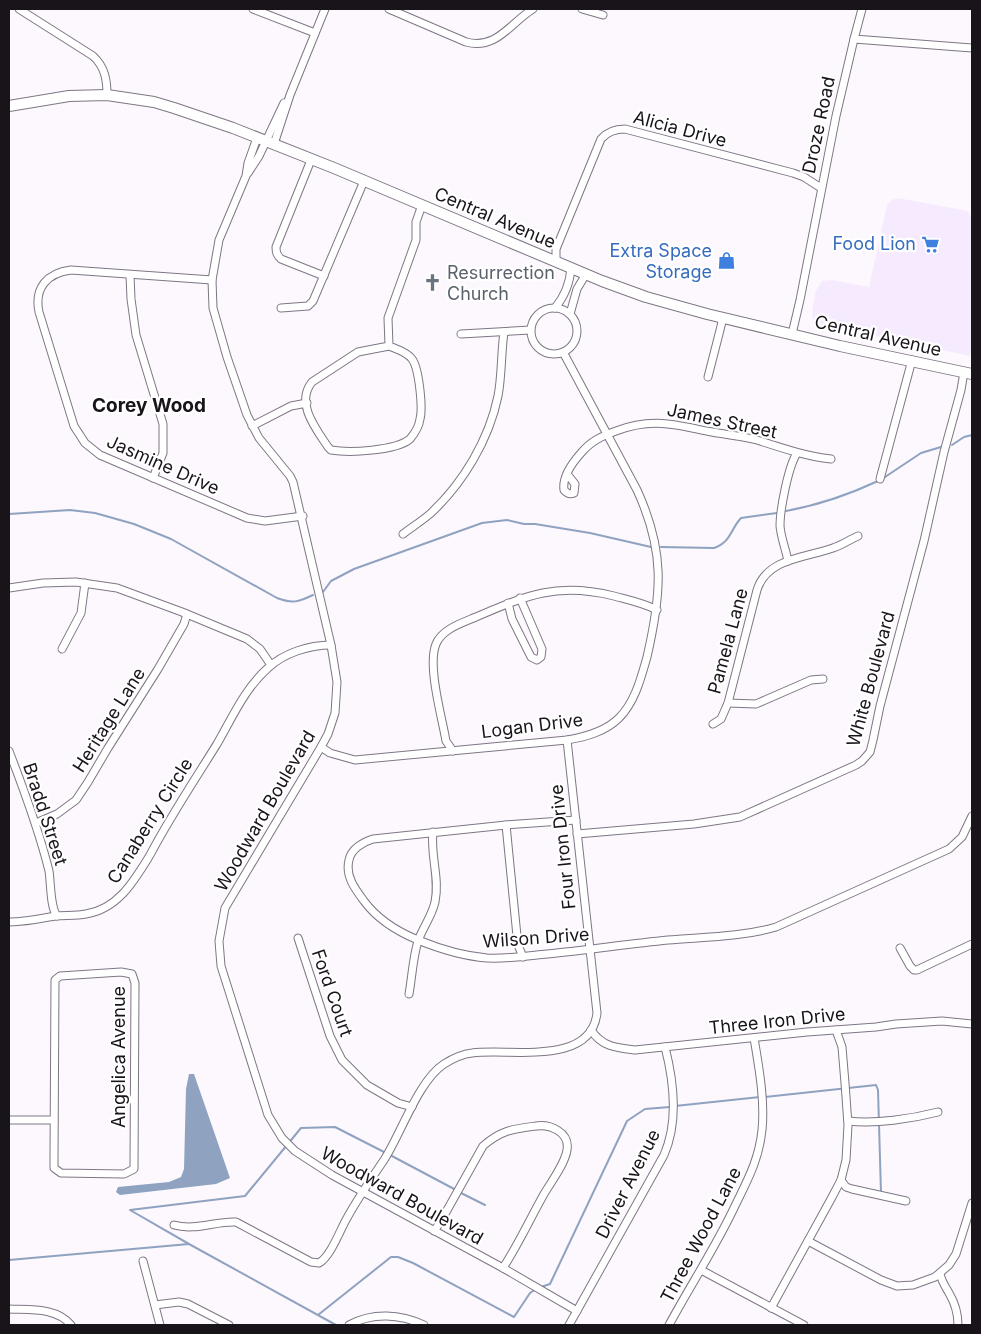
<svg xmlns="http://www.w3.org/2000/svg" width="981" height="1334" viewBox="0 0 981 1334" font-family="Inter,sans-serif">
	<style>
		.built { fill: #f6ebfe }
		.water { fill: #8fa2c0 }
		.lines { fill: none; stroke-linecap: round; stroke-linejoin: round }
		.stream { stroke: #8fa2c0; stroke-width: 2 }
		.street-casing { stroke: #7f7685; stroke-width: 9 }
		.secondary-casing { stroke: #7f7685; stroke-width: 12 }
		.street { stroke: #fff; stroke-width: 7 }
		.secondary { stroke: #fff; stroke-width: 10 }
		.labels { text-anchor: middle; stroke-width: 4.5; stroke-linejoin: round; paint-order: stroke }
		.street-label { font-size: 18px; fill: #18141a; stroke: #fff }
		.shop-label { font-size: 18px; fill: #366cbe; stroke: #fff; text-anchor: end }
		.worship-label { font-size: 18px; fill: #5b616d; stroke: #fff; text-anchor: start }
		.neighbourhood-label { font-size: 19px; font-weight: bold; fill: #18141a; stroke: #fff }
	</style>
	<rect width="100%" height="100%" fill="#fcf8fe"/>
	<polygon class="built" points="898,198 968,211 972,219 972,347 970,356 814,323 812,315 815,293 822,281 832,280 869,287 887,205 892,200"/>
	<polygon class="water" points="189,1074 194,1074 230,1178 216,1184 120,1195 116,1192 118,1187 169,1182 181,1177 184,1169 186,1089"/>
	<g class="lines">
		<g class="stream">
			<polyline points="952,445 964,437 972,435"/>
			<polyline points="882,479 921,453 941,447"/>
			<path d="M786,511c33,-6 62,-16 92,-30"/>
			<path d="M9,514l61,-4 25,3 39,11 37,15 106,59c16,6 21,4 36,-3"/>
			<path d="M661,547l53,1c17,-6 16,-18 27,-30l36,-5"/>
			<polyline points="323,592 331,581 354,569 482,523 507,520 524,524 535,524 590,533 651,547"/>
			<polyline points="765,1097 876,1085 878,1090 881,1193"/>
			<polyline points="675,1106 760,1097"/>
			<polyline points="390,1155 456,1190"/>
			<polyline points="461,1193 485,1205"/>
			<polyline points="9,1260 189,1244"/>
			<polyline points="541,1287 550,1284 627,1121 645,1109 670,1107"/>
			<polyline points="318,1315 391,1257 398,1257 413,1263 514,1317 530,1293 536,1289"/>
			<polyline points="336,1325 189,1244 130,1210 245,1196 301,1128 335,1127 386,1153"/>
		</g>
		<defs>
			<g id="street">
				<path d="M19,9l74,47c12,11 14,24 14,39"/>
				<polyline points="253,9 315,33"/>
				<path d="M389,9l77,33c31,8 44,-19 67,-33"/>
				<polyline points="582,9 603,15"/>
				<polyline points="854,39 862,9"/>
				<polyline points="257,138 248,163 246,176 219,240 212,280 213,308 227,357 247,415 259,438 290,476 293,482 331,645 337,682 335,713 328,734 321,747 225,908 219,941 221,966 268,1115 282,1138 295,1151 332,1175 503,1268 577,1311"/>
				<polyline points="274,144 290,95 325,9"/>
				<path d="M311,160l-35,87c0,6 1,8 5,12l43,17"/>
				<polyline points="248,173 259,156 284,103"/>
				<path d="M556,262v-13l45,-110c6,-7 14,-10 24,-10l168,44 11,4 17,11"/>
				<polyline points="130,275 131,299 136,335 163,424 163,453 153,478"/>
				<path d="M212,280l-141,-10c-24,3 -37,18 -32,42l35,114 11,17 15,12 147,63 18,3 38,-5"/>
				<circle cx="554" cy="331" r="23"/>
				<polyline points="281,308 308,306 313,301 364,181"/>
				<path d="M555,308c9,-11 15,-26 16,-40"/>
				<polyline points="570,314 577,289 586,274"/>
				<polyline points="461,334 530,330"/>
				<polyline points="792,334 800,300 836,116 854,39 972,48"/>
				<path d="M389,346l-31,6 -46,30c-17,21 4,47 16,65l3,3c18,3 65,1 79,-11 5,-6 9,-12 10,-20 3,-11 -1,-51 -8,-60 -5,-7 -16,-10 -23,-13l-1,-28 28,-78v-18l6,-17"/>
				<polyline points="708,377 720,330 722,322 719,317"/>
				<polyline points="252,426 291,406 307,403"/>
				<path d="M567,474l8,10 -1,9c-5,2 -7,0 -10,-3 -2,-13 9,-28 17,-37 10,-12 21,-17 35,-22 37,-14 59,-6 96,1 15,3 31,4 45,8 25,8 48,16 74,19"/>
				<polyline points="880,479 912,360"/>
				<path d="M403,534c9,-7 19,-13 28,-21 32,-30 58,-73 67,-117 4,-21 3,-43 6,-64"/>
				<path d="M788,561c-2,-11 -7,-23 -8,-35 0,-16 8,-59 17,-73"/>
				<polyline points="9,588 43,583 76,582 117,588 182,612 247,639 260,649 271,665"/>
				<polyline points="508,603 512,619 531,657 537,660 541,657 542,649 520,598"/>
				<polyline points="62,649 81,613 85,583"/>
				<polyline points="728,703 756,704 811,680 823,679"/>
				<path d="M713,724l8,-5 7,-16 29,-113c10,-32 48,-32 76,-42 9,-3 16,-8 25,-12"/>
				<path d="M321,747l9,6 25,7 212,-20c18,-3 38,-8 52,-22 16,-16 22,-40 28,-61 15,-65 18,-106 -10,-167l-74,-138"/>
				<path d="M9,751c15,39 30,79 40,120 2,12 1,36 8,45"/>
				<path d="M453,751l-7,-10c-4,-24 -19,-75 -10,-97 6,-15 26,-21 40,-27 51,-22 81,-35 138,-21 15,4 30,7 43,14"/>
				<path d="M576,820l-70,5 -133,14c-10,3 -22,10 -24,21 -4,16 6,29 15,41 14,19 32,30 54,39 22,9 45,16 69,18 20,1 40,-2 60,-4 41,-4 81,-10 121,-14 35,-3 74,-3 108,-13l173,-78 13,-12 10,-21"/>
				<polyline points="36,823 57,814 76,800 88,782 108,748 158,669 184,624 187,614"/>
				<polyline points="506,825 517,936 518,945 523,957"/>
				<polyline points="577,834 694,824 740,817 856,765 862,761 870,752 873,740 880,706 924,541 944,452 961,390 964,372"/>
				<path d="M9,922c16,0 30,-3 46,-6 10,-1 21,0 31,-2 32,-5 48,-33 64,-59 20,-38 44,-74 67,-111 15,-26 28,-56 51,-76 16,-15 41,-23 63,-23"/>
				<polyline points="298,938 330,1036 342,1060 367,1085 398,1103 412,1107"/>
				<polyline points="900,948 910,966 914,970 917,970 972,944"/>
				<polygon points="121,972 132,974 135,983 134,1169 124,1174 61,1173 54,1168 54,1158 55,980 60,976"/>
				<path d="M409,994c3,-17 4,-37 9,-53 5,-14 14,-25 17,-39 5,-24 -5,-47 -2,-70"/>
				<path d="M591,1030c11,17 26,18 44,20l172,-18 69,-5 20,-3 46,-3 30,3"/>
				<polyline points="9,1120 54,1120"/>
				<path d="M848,1121c28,3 63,-2 90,-9"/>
				<polyline points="841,1180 846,1187 852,1189 906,1201"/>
				<path d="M174,1225c21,6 41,-4 62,-3l75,40 8,1c12,-7 21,-33 28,-45 11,-20 24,-39 37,-58 17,-26 34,-79 60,-96 8,-5 18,-10 28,-11 37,-5 119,14 125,-40l-30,-273"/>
				<path d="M434,1231l7,-10 42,-75c18,-16 30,-17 53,-20 14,-2 34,6 31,24 -2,14 -16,32 -23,44 -14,25 -26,51 -41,74"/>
				<polyline points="808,1241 881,1280 897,1286 913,1285 935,1277 949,1265 956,1254 972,1203"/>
				<polyline points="143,1261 160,1325"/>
				<polyline points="701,1270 804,1325"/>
				<path d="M940,1274c2,8 5,12 9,19 6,10 9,21 9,32"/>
				<polyline points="155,1305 179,1302 188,1304 229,1325"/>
				<polyline points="771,1308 831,1199 841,1180 846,1160 848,1125 845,1083 842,1047 836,1030"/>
				<path d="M9,1309c21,1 47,-2 62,16"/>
				<path d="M349,1325c24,-13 51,-11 75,0"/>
				<path d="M569,1325l95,-170c15,-34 10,-73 1,-108"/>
				<path d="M669,1325c21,-39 46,-77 65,-117 13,-27 25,-48 28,-78 3,-30 -3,-62 -8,-92"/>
			</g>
			<polyline id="secondary" points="9,106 69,96 107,95 154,102 174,108 233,128 334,168 602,281 646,297 707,314 840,346 972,374"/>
		</defs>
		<use href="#street" class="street-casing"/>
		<use href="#secondary" class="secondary-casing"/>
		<use href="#street" class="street"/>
		<use href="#secondary" class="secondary"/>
	</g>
	<defs>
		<symbol id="supermarket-bare" viewBox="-9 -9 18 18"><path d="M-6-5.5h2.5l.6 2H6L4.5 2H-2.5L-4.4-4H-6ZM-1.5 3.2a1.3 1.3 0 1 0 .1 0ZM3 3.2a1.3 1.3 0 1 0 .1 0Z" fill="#3f7fe0" stroke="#fff" stroke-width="2.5" paint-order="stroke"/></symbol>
		<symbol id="shop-bare" viewBox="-9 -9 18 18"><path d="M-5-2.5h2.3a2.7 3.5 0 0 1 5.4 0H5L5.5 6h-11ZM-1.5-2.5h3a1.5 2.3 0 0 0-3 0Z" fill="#3f7fe0" stroke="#fff" stroke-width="2.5" paint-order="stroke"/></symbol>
		<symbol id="church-bare" viewBox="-9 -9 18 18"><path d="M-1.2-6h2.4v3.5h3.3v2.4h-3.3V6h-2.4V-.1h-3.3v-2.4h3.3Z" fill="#6b7280" stroke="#fff" stroke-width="2.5" paint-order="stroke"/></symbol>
	</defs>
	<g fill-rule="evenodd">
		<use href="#supermarket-bare" x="918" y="232" width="25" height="25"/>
		<use href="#shop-bare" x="714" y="248" width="25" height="25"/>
		<use href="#church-bare" x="420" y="270" width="25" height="25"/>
	</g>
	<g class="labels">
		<g class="street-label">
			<text transform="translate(819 125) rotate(-78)" y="6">Droze Road</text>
			<text transform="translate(680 129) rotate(15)" y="6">Alicia Drive</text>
			<text transform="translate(495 218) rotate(23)" y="6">Central Avenue</text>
			<text transform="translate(878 336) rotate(13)" y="6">Central Avenue</text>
			<text transform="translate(722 421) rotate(12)" y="6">James Street</text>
			<text transform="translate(163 465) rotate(24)" y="6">Jasmine Drive</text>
			<text transform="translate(728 641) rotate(-75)" y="6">Pamela Lane</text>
			<text transform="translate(871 679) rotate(-75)" y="6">White Boulevard</text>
			<text transform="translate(109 720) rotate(-58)" y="6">Heritage Lane</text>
			<text transform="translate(532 726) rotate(-7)" y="6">Logan Drive</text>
			<text transform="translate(265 811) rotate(-60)" y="6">Woodward Boulevard</text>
			<text transform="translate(45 814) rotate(72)" y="6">Bradd Street</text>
			<text transform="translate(150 821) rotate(-58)" y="6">Canaberry Circle</text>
			<text transform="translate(563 847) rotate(-96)" y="6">Four Iron Drive</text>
			<text transform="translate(536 938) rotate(-4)" y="6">Wilson Drive</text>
			<text transform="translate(332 993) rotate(71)" y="6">Ford Court</text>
			<text transform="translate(777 1021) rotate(-6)" y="6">Three Iron Drive</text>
			<text transform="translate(119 1057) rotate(-90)" y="6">Angelica Avenue</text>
			<text transform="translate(628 1184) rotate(-63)" y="6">Driver Avenue</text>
			<text transform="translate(402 1196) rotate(29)" y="6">Woodward Boulevard</text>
			<text transform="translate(701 1235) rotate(-62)" y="6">Three Wood Lane</text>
		</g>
		<g class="shop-label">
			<text x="916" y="250">Food Lion</text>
			<text x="712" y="257">Extra Space<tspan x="712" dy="21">Storage</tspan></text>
		</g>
		<g class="worship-label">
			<text x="447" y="279">Resurrection<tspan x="447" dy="21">Church</tspan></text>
		</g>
		<g class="neighbourhood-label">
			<text x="149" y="412">Corey Wood</text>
		</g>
	</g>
	<rect width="981" height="1334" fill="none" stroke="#18141a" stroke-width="20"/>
</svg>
